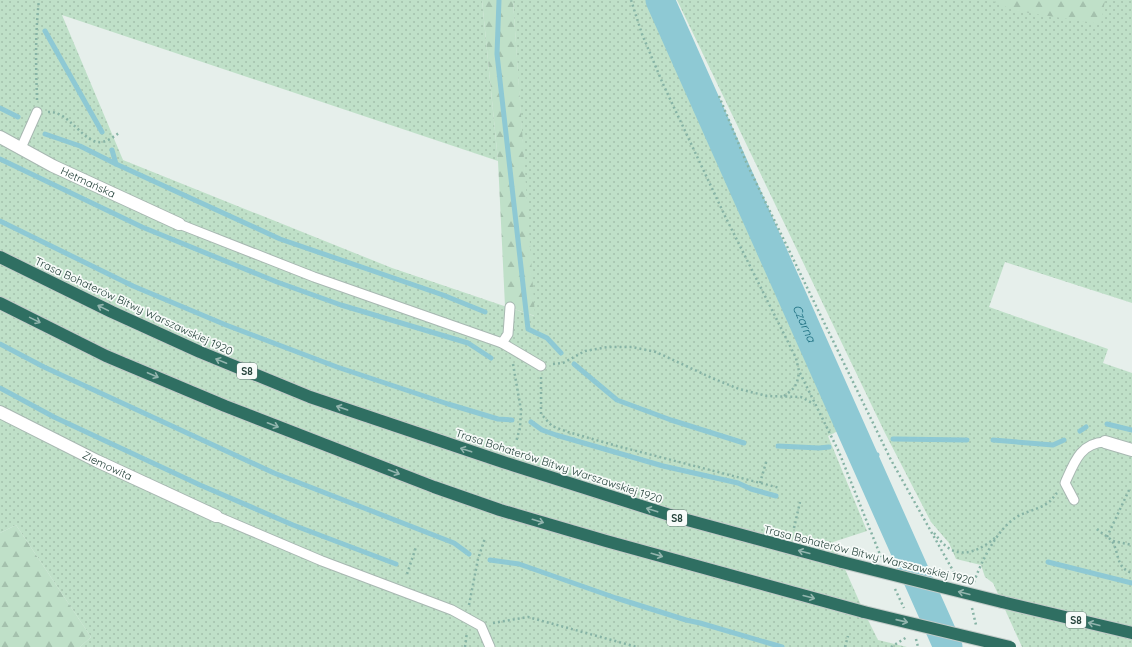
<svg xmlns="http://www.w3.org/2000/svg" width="1132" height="647" viewBox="0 0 1132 647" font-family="Quicksand,sans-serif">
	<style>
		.grass { fill: url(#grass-dots) }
		.forest { fill: url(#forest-firs) }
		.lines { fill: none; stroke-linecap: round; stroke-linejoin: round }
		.stream { stroke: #8ec9d4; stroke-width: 5 }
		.river { stroke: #8ec9d4; stroke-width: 29 }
		.lane-casing { stroke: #a8b8b2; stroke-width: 11 }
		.street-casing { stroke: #a8b8b2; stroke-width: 14 }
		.highway-casing { stroke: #c2cac8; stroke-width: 14 }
		.path { stroke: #86b3a5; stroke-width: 2.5; stroke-dasharray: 2 3; stroke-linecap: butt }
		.lane { stroke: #fff; stroke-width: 9 }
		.street { stroke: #fff; stroke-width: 12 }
		.highway { stroke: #2f6f62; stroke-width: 12 }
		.highway-bridge-casing { stroke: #c2cac8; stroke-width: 14; stroke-linecap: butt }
		.highway-bridge { stroke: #2f6f62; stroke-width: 12 }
		.oneway { stroke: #93b5ae }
		.labels { text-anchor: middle; stroke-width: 3.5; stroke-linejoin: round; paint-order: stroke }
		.shield { fill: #f7fbf9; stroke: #637a73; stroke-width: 1 }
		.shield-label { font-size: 10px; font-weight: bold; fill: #24423a }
		.street-label { font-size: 11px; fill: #24423a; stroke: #f7fbf9 }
		.water-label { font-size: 12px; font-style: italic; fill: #1c6f80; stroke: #f7fbf9 }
	</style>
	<defs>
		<pattern id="grass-dots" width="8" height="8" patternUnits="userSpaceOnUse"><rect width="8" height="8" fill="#bfe0c8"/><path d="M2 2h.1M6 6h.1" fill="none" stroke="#a4c1ad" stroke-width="1.8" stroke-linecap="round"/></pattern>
		<pattern id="forest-firs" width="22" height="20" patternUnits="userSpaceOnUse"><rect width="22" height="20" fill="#bfe0c8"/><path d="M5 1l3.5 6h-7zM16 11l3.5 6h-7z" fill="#a4c1ad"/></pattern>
	</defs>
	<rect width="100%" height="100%" fill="#e6efeb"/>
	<g class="grass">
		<polygon points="0,0 482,0 498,161 62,15 123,160 392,268 534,316 513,0 649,0 840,430 828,436 867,531 833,542 864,612 878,640 907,647 80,647 91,637 16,525 0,533"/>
		<polygon points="677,0 1132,0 1132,303 1005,262 989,307 1108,349 1103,363 1132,373 1132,647 1022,647 993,583 985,577 981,565 956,559 949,543 931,522 885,433"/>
	</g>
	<g class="forest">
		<polygon points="482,0 513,0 535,316 505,306 498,161"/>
		<polygon points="990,0 1105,0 1101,24 1016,11"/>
		<polygon points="16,525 91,637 80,647 0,647 0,533"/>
	</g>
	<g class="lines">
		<g class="stream">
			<polyline points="499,0 497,54 528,329 547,338 561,353"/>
			<polyline points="45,31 102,132"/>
			<polyline points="0,108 18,117"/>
			<polyline points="45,134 80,146 116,164 280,239 443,295 485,312"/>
			<polyline points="112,150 116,164"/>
			<polyline points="0,159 142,227 277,282 341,305 468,343 491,358"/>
			<polyline points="0,221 133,286 226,325 337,367 448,404 498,419 512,420"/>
			<polyline points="0,344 44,367 274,473 454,543 469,554"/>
			<polyline points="574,364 617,400 671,420 744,443"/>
			<polyline points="0,388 54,417 200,485 293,525 396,564"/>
			<polyline points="531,422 542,430 556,435 663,466 738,483 751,489 776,496"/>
			<polyline points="1107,424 1132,430"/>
			<polyline points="1080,431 1086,427"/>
			<polyline points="893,439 967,440"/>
			<polyline points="847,440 872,454 877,455"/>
			<polyline points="993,440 1053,445 1064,440"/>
			<polyline points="778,446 819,448 829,447"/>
			<polyline points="490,560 519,564 616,598 686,620 700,623 782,647"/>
			<polyline points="1048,562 1132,583"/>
		</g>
		<path class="river" id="s1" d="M660,0l288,647"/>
		<defs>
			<g id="lane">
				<polyline points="21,148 37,112"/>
				<polyline points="179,224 314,277 502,343 541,366"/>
				<polyline points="502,343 508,334 510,307"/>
				<path d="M1074,500l-9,-17c9,-20 15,-40 40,-41"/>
				<polyline points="216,516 322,561 452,610 481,626 490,647"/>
			</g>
			<g id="street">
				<path id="s2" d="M0,137l53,29 126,58"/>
				<path id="s3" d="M0,412l97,49 119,55"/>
				<polyline points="1105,442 1132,450"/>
			</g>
			<g id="highway">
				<polyline points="0,257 112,312 200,352 310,397 503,462 676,517 842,562"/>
				<polyline points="0,303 106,356 225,406 434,487 500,510 606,541 864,612"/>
				<polyline points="1002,602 1132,633"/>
			</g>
		</defs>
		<use href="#lane" class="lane-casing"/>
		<use href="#street" class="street-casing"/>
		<use href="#highway" class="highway-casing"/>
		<g class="path">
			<polyline points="631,0 642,34 663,84 725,216 796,358 799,371 839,452 881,557"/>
			<polyline points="719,96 747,164 891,460 956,576"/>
			<path d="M37,100c-1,-33 -2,-66 2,-100"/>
			<path d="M48,112c21,-2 36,33 54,30 7,-1 12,-6 17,-9"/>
			<polyline points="513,364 521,410 520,428 516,442"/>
			<polyline points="553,364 563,363 585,351 608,347 632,347 656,352 712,378 739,389 767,396 801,397 814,404"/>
			<polyline points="541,377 541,414 552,426 568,432 617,446 780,488"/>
			<path d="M784,396c11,-8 13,-10 15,-24"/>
			<polyline points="760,483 767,459"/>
			<polyline points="794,528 800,502"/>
			<path d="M1097,529c4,4 12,8 15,12 8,13 3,26 20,32"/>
			<path d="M934,533c4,5 8,10 13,14 16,12 35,2 48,-9"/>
			<polyline points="1107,537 1130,488"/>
			<polyline points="1113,541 1132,545"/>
			<polyline points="407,574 416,547"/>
			<path d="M974,582c7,-20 23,-52 41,-64 10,-7 24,-8 34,-16 3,-2 5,-6 8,-9"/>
			<polyline points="895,589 904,608"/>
			<polyline points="469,605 478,559 485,538"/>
			<polyline points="972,608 976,625"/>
			<polyline points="493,623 528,617 637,647"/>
			<polyline points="916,639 918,647"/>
			<polyline points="465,647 467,632"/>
			<polyline points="845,647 848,636"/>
			<polyline points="891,647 907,637"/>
		</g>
		<use href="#lane" class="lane"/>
		<use href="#street" class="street"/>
		<use href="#highway" class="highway"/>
		<defs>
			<g id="highway-bridge">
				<polyline points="842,562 1002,602"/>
				<polyline points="864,612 1010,647"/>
			</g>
		</defs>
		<use href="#highway-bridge" class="highway-bridge-casing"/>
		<use href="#highway-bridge" class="highway-bridge"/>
	</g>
	<defs><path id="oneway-shaft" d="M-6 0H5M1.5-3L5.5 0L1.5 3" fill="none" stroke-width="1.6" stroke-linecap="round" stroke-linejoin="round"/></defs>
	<g class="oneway">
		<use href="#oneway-shaft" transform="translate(103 308) rotate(-154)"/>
		<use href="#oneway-shaft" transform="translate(35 320) rotate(26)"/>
		<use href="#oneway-shaft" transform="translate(221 361) rotate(-158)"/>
		<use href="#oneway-shaft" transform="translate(153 375) rotate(23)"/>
		<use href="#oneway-shaft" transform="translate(342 408) rotate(-161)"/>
		<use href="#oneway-shaft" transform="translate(273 425) rotate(21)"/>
		<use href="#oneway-shaft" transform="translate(466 450) rotate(-162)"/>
		<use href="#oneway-shaft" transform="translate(394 472) rotate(21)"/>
		<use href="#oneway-shaft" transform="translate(652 510) rotate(-162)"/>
		<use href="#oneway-shaft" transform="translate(538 521) rotate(17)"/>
		<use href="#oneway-shaft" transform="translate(804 552) rotate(-165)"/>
		<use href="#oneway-shaft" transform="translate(657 555) rotate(16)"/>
		<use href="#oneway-shaft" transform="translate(964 593) rotate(-166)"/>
		<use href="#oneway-shaft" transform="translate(809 597) rotate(15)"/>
		<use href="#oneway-shaft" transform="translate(902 621) rotate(13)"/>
		<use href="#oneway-shaft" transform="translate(1094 624) rotate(-166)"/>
	</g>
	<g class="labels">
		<g class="shield">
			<rect x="237" y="363" width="20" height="16" rx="3"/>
			<rect x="667" y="510" width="20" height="16" rx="3"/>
			<rect x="1066" y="612" width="20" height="16" rx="3"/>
		</g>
		<g class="shield-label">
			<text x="247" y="375">S8</text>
			<text x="677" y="522">S8</text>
			<text x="1076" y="624">S8</text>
		</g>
		<g class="street-label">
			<text dy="4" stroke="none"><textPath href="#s2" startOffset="99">Hetmańska</textPath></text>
			<text transform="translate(134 306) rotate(25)" y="4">Trasa Bohaterów Bitwy Warszawskiej 1920</text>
			<text dy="4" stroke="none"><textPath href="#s3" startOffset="120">Ziemowita</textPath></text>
			<text transform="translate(559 466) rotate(18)" y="4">Trasa Bohaterów Bitwy Warszawskiej 1920</text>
			<text transform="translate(869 555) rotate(14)" y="4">Trasa Bohaterów Bitwy Warszawskiej 1920</text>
		</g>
		<g class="water-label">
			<text dy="4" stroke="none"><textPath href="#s1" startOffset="354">Czarna</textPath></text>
		</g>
	</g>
</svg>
